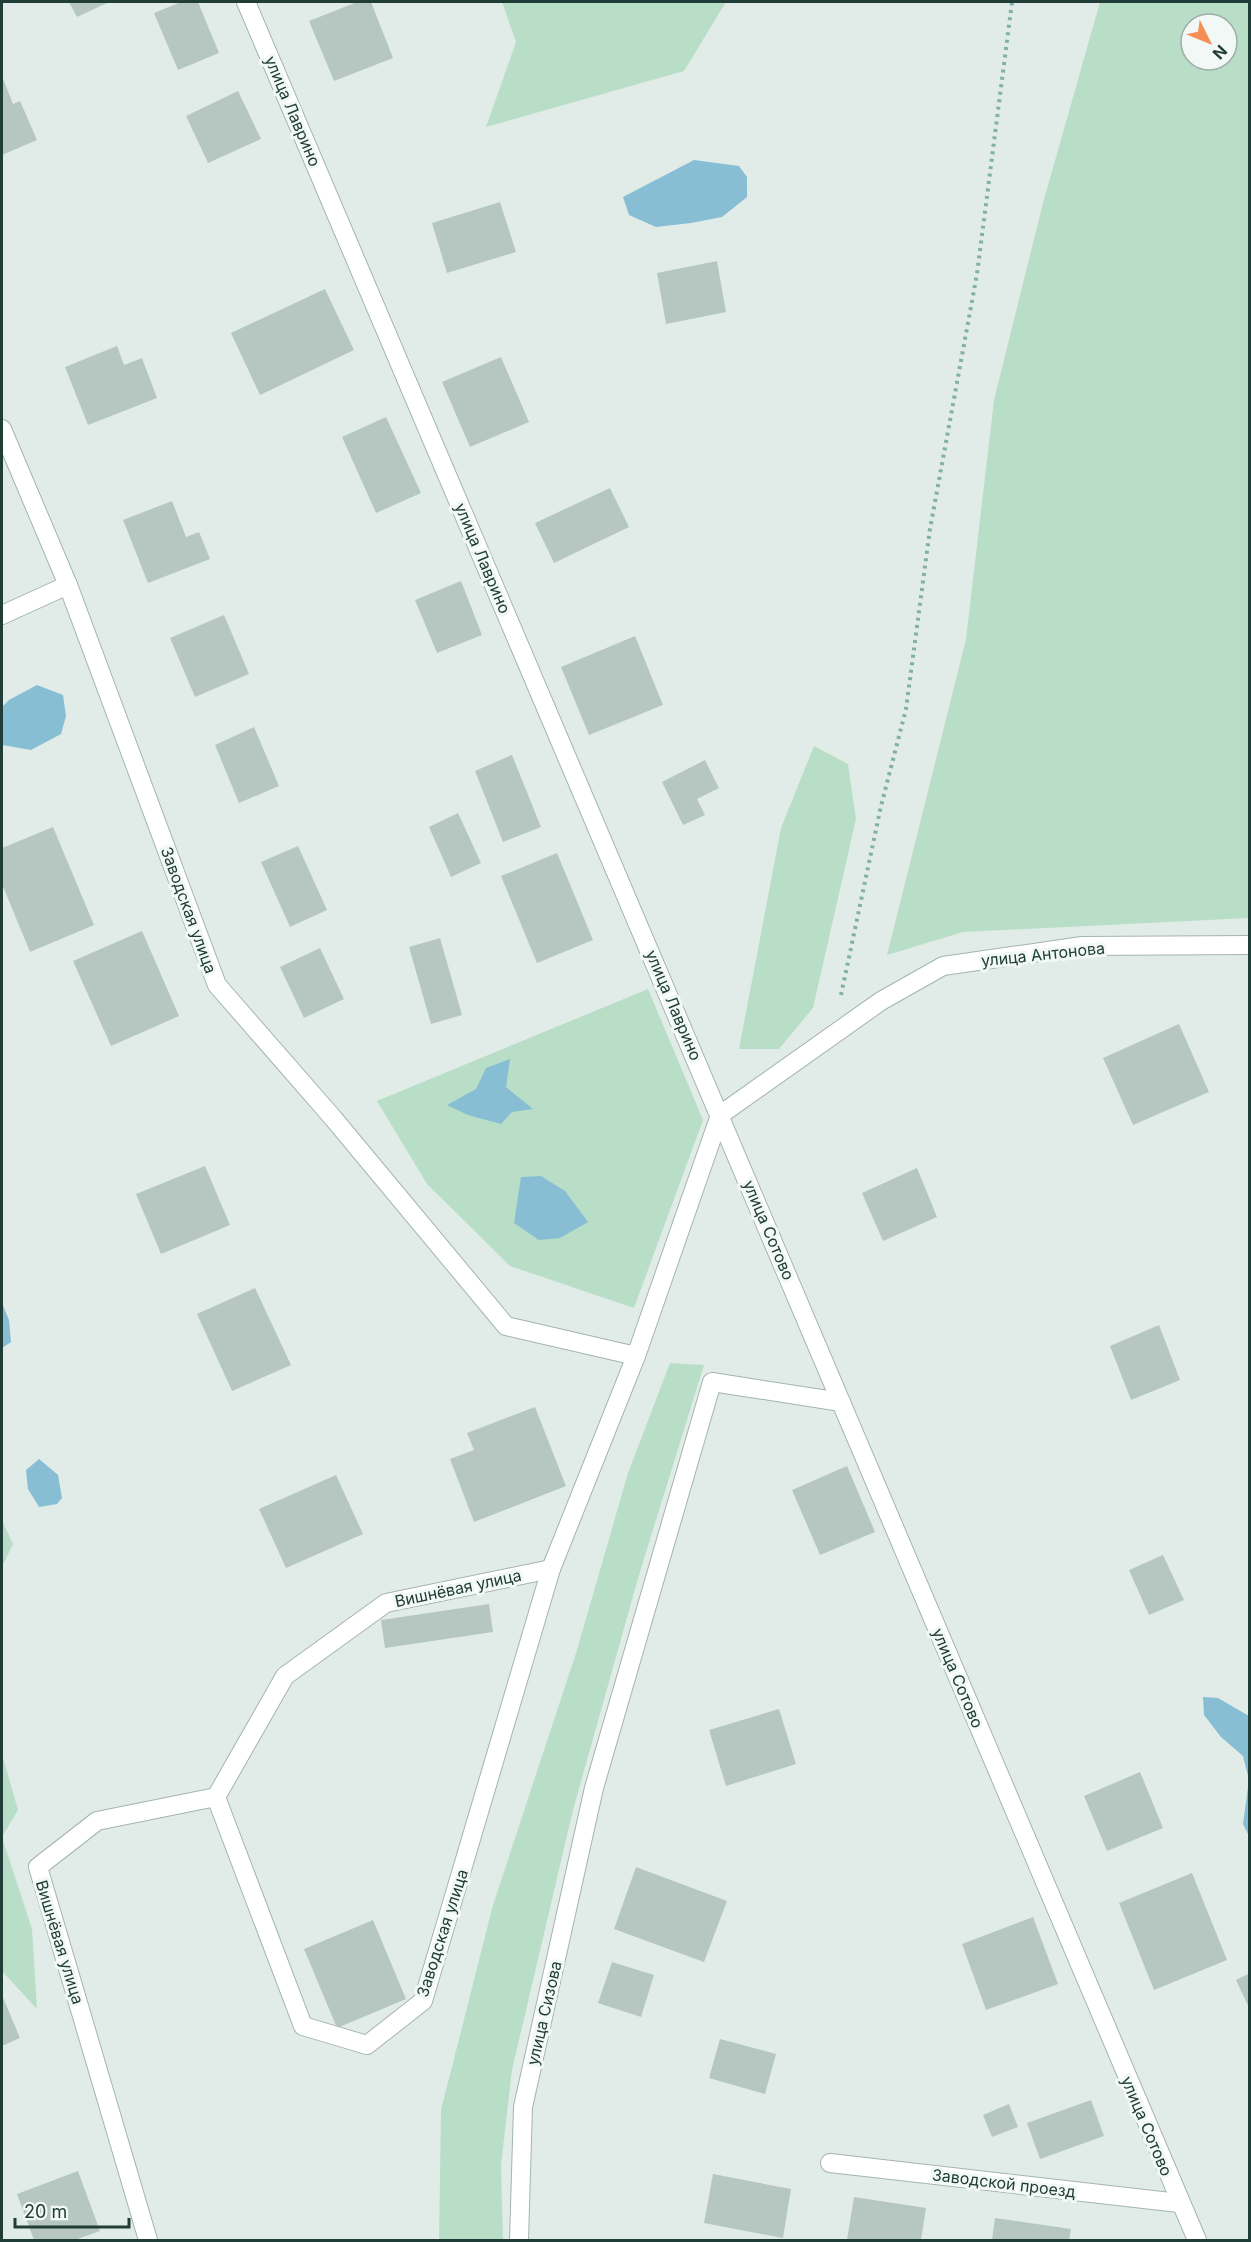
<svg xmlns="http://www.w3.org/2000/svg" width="1251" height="2242" viewBox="0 0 1251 2242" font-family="Inter,sans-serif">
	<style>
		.green { fill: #b9dec7; fill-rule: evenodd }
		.water { fill: #87bed3 }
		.building { fill: #b6c7c1 }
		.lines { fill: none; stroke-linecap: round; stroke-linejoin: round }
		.minor-casing { stroke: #a4b4b0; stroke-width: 20 }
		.path { stroke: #80b0a7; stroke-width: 4; stroke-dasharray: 3 4.5; stroke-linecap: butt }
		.minor { stroke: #fff; stroke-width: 18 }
		.labels { text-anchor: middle; stroke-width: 6; stroke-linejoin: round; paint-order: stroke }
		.street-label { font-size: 16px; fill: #213d38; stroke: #f1f8f5 }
	</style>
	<rect width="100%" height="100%" fill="#e1ece8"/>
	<g class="green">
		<polygon points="502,2 726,2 684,71 486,127 516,42"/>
		<path d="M1100,2h149v916l-286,14 -76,23 79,-316 28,-239 49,-197zM1191,24h36v36h-36z"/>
		<polygon points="814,746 848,764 856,819 813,1008 779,1049 739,1049 781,828"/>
		<polygon points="648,989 703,1120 634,1308 510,1266 427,1184 377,1101"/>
		<polygon points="670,1363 704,1365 639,1575 573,1810 512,2070 501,2165 503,2240 439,2240 441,2110 493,1905 577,1650 628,1473"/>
		<polygon points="2,1520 13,1544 2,1567"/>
		<polygon points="2,1754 18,1810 2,1837 32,1929 37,2009 2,1971"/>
	</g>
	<g class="water">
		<polygon points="694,160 739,166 747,177 747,197 722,217 691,223 656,227 629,215 623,197"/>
		<polygon points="37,685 63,695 66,716 61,734 31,750 2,745 2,707 9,700"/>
		<polygon points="510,1059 506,1087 533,1109 512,1112 501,1124 468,1115 447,1105 476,1089 486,1068"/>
		<polygon points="541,1176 565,1191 588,1222 560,1238 539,1240 514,1223 521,1177"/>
		<polygon points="2,1303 9,1320 11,1342 2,1348"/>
		<polygon points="39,1459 58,1475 62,1498 57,1504 39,1507 28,1489 26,1470"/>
		<polygon points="1203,1697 1218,1698 1249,1716 1249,1836 1243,1824 1249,1780 1243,1756 1221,1737 1204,1715"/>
	</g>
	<g class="building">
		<polygon points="69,2 109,2 77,17"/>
		<polygon points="181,2 198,2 219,53 178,70 154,13"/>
		<polygon points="357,2 371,2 393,58 334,81 309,21"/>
		<polygon points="2,76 13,104 20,101 37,140 2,155"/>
		<polygon points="238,91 261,139 208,163 186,116"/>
		<polygon points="500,202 516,252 447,273 432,223"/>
		<polygon points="717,261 726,312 666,324 657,273"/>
		<polygon points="325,289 354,350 260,395 231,333"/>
		<polygon points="117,346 124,365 142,358 157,398 88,425 65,367"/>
		<polygon points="501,357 529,422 470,447 442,382"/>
		<polygon points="386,417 421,493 376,513 342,437"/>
		<polygon points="610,488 629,527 554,563 535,523"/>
		<polygon points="172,501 186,537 199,532 210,559 148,583 123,520"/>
		<polygon points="461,581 482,635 437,653 415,600"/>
		<polygon points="224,615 249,674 195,697 170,638"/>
		<polygon points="635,636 663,705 589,735 561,667"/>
		<polygon points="254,727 279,786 239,803 215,745"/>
		<polygon points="512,755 541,827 503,842 475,771"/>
		<polygon points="705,760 719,788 697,799 705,815 683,825 662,782"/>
		<polygon points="458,813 481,863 451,877 429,827"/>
		<polygon points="53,827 94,925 30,952 2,884 2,848"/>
		<polygon points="298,846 327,910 290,927 261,862"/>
		<polygon points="557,853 593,940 537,963 501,876"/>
		<polygon points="142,931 179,1016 111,1046 73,961"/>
		<polygon points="440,938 462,1015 431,1024 409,947"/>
		<polygon points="320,948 344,999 304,1018 280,967"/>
		<polygon points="1179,1024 1209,1092 1133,1125 1103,1058"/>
		<polygon points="205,1166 230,1225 161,1254 136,1194"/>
		<polygon points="917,1168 937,1217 883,1241 862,1193"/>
		<polygon points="255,1288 291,1365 232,1391 197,1314"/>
		<polygon points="1159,1325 1180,1380 1131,1400 1110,1346"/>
		<polygon points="535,1407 566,1486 474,1522 450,1459 474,1450 467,1433"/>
		<polygon points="847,1466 875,1532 820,1555 792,1490"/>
		<polygon points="336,1475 363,1534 286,1568 259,1509"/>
		<polygon points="1163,1555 1184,1600 1149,1615 1129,1570"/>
		<polygon points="489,1604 493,1632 385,1648 381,1620"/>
		<polygon points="779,1709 796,1764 726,1786 709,1730"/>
		<polygon points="1140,1772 1163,1828 1107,1851 1084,1796"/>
		<polygon points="636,1867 727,1901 704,1962 614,1929"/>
		<polygon points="1192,1873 1227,1960 1154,1990 1119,1903"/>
		<polygon points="1033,1917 1058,1984 986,2010 962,1944"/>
		<polygon points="373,1920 406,1999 337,2028 304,1949"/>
		<polygon points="612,1962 654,1975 641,2017 598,2003"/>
		<polygon points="1250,1973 1250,2010 1236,1980"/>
		<polygon points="2,1995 20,2038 2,2046"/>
		<polygon points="720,2039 776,2054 765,2094 709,2078"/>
		<polygon points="1091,2100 1104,2136 1040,2159 1027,2123"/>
		<polygon points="1009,2104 1018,2127 992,2137 983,2115"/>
		<polygon points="78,2171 100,2231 75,2240 34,2240 17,2194"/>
		<polygon points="713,2174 791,2189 783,2238 704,2223"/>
		<polygon points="854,2197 926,2208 921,2240 847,2240"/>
		<polygon points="995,2218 1071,2229 1069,2240 992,2240"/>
	</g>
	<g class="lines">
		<defs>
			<g id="minor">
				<polyline points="246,2 1197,2240"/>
				<polyline points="2,429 68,585 217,985 333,1118 506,1326 636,1356"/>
				<polyline points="2,615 68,585"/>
				<polyline points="216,1797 303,2026 367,2045 423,2001 551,1569 636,1356 720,1115 881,1001 943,966 1082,946 1250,945"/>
				<polyline points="830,2163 1179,2203"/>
				<polyline points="148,2240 38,1867 97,1821 216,1797 285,1676 386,1603 551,1569"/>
				<polyline points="519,2240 523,2107 594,1788 712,1382 841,1402"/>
			</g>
		</defs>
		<use href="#minor" class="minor-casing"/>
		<polyline class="path" points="841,995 881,806 906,709 930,529 977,274 1012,2"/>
		<use href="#minor" class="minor"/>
	</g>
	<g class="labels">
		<g class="street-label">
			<text transform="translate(293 111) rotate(67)" y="6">улица Лаврино</text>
			<text transform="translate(483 558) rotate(67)" y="6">улица Лаврино</text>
			<text transform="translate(189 910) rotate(70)" y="6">Заводская улица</text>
			<text transform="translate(1043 954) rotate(-6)" y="6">улица Антонова</text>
			<text transform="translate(674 1005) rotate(67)" y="6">улица Лаврино</text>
			<text transform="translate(769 1230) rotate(67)" y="6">улица Сотово</text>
			<text transform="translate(458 1588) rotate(-12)" y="6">Вишнёвая улица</text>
			<text transform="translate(958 1678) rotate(67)" y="6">улица Сотово</text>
			<text transform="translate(442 1933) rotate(-72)" y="6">Заводская улица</text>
			<text transform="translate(60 1942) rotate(73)" y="6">Вишнёвая улица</text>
			<text transform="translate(544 2013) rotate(-77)" y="6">улица Сизова</text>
			<text transform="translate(1147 2126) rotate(67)" y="6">улица Сотово</text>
			<text transform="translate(1004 2183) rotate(7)" y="6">Заводской проезд</text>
		</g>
	</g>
	<rect width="1251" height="2242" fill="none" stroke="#213d38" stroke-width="6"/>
	<g transform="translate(1209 42) rotate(133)"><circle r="28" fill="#f1f8f5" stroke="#9eada9" stroke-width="1.5"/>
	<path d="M0-4.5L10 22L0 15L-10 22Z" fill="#f58e55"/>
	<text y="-9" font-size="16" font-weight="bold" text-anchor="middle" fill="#213d38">N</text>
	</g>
	<path d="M15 2218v9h114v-9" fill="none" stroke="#213d38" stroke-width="3"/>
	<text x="24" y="2218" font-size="18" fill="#213d38" stroke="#f1f8f5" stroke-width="4.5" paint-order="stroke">20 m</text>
</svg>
